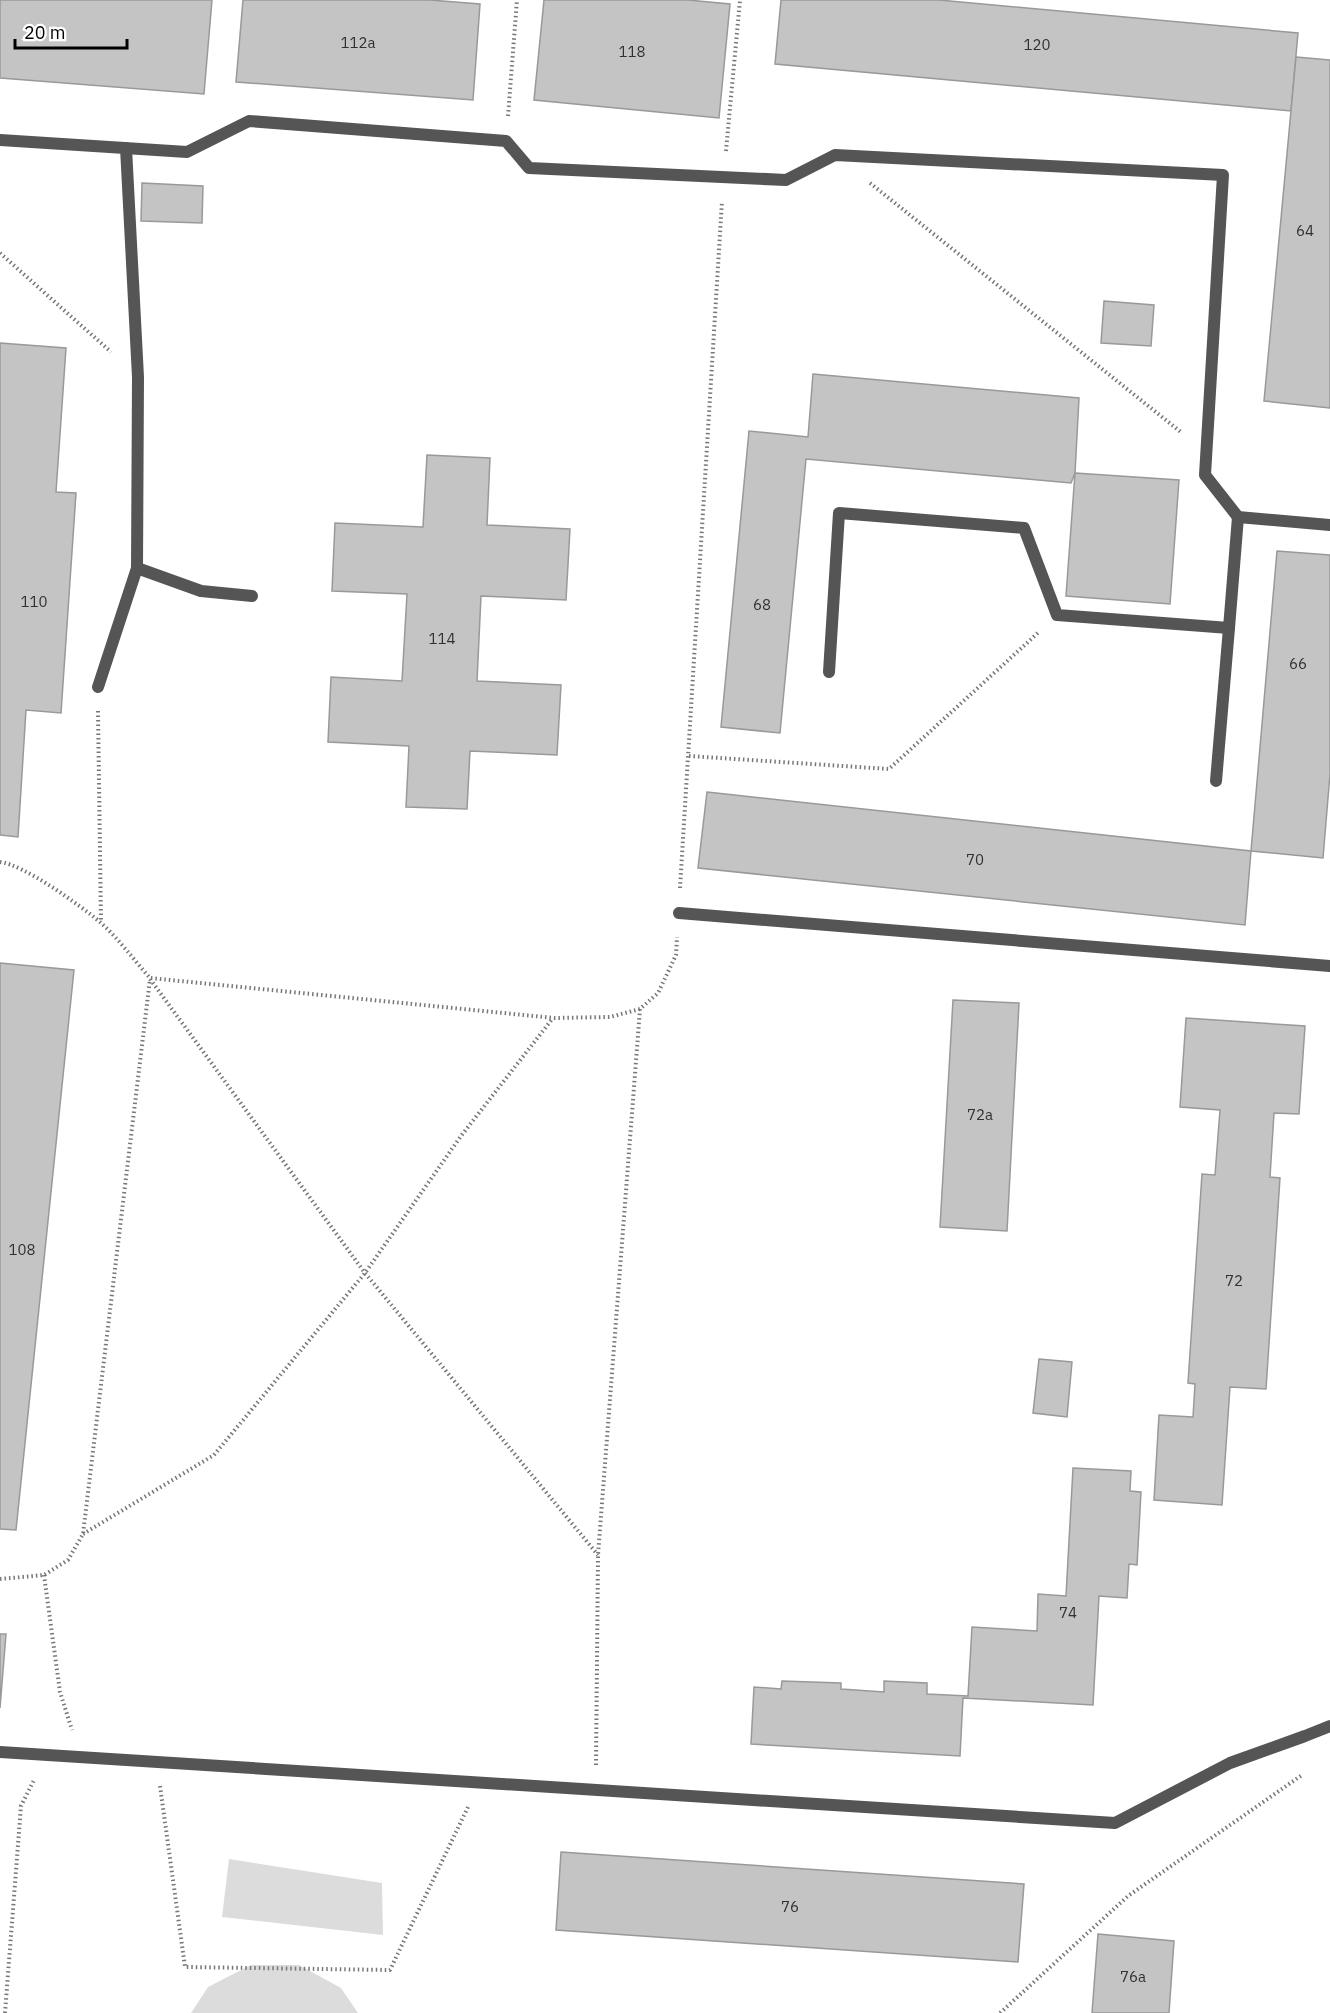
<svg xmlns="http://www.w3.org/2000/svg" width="1330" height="2013" viewBox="0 0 1330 2013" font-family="'IBM Plex Sans',sans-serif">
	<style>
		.green { fill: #dcdcdc }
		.building { fill: #c4c4c4; stroke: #999; stroke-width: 1.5 }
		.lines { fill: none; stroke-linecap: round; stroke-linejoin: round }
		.path { stroke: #777; stroke-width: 4; stroke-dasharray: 1.5 3; stroke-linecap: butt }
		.service { stroke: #555; stroke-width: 12 }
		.labels { text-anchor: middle; stroke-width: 5; stroke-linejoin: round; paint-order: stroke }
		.number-label { font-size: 15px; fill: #313131 }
	</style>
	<rect width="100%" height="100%" fill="#fff"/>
	<g class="green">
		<polygon points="229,1859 382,1883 383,1935 222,1917"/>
		<polygon points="251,1965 299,1965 341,1988 358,2013 191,2013 208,1987"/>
	</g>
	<g class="building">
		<polygon points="0,0 212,0 204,94 0,78"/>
		<polygon points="243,0 430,0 480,4 473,100 236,82"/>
		<polygon points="544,0 688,0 730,4 719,118 534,100"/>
		<polygon points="781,0 939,0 1298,33 1291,111 775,64"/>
		<polygon points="1296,57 1330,60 1330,408 1264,401"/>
		<polygon points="142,183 203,186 202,223 141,221"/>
		<polygon points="1104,301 1154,305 1151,346 1101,343"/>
		<polygon points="0,343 66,348 56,492 76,493 61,713 26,710 18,837 0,835"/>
		<polygon points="813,374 1079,398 1075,473 1071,483 806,459 780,733 721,727 749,431 808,437"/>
		<polygon points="427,455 490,458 487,525 570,529 566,600 481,596 477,681 561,685 557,755 470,751 467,809 406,807 409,746 328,742 331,677 402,681 407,594 332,591 335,523 423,527"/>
		<polygon points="1075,473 1179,480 1170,604 1066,596"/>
		<polygon points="1277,551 1330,555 1330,774 1323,858 1251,851"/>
		<polygon points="707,792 1251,851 1245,925 698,868"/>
		<polygon points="0,963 74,970 16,1530 0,1529"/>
		<polygon points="953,1000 1019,1003 1007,1231 940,1227"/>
		<polygon points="1186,1018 1305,1026 1299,1114 1274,1113 1270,1177 1280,1178 1266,1389 1230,1387 1222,1505 1154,1500 1159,1415 1193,1417 1195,1384 1188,1383 1202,1174 1215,1175 1220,1110 1180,1107"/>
		<polygon points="1039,1359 1072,1362 1067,1417 1033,1413"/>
		<polygon points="1073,1468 1131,1471 1130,1491 1141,1492 1137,1565 1129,1564 1127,1598 1099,1596 1093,1705 963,1698 960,1756 751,1744 754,1687 781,1689 782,1681 841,1683 841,1689 884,1692 884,1681 927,1683 927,1694 968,1696 972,1627 1037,1631 1038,1594 1066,1596"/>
		<polygon points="0,1634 6,1634 0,1708"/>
		<polygon points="561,1852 1024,1884 1018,1962 556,1930"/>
		<polygon points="1098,1934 1174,1941 1169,2013 1092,2013"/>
	</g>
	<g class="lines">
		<g class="path">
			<polyline points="508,116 517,0"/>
			<polyline points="726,151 740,0"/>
			<polyline points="870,183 1182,433"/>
			<polyline points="0,253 111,352"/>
			<polyline points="98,711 101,922"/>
			<polyline points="689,756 889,769 1039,632"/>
			<path d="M0,862c23,2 81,44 100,60 18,16 34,38 50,56l404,40 56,-1 30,-8 18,-16 18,-38 1,-18"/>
			<polyline points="680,888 722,201"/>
			<polyline points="150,979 365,1273 598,1555"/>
			<polyline points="83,1534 214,1455 365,1273 461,1136 553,1018"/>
			<polyline points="44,1575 60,1692 72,1730"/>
			<polyline points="0,1579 44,1575 68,1560 83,1534 150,979"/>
			<polyline points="596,1765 598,1555 640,1009"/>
			<polyline points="160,1786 185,1967 390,1970 468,1807"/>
			<polyline points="5,2013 21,1806 34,1780"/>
			<polyline points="1000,2013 1128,1896 1302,1775"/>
		</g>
		<g class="service">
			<polyline points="0,140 187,152 249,121 506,141 529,168 786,180 835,155 1223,175 1205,475 1238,517 1330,525"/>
			<polyline points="137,568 201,591 252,596"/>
			<polyline points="829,672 839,513 1024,528 1057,615 1229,628 1238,517"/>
			<polyline points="98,687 137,568 138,377 126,148"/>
			<polyline points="1216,781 1229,628"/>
			<polyline points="679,913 1330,966"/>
			<polyline points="0,1752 1115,1823 1230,1763 1305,1736 1330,1726"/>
		</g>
	</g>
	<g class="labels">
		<g class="number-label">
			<text x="358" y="48">112а</text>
			<text x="1037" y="50">120</text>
			<text x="632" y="57">118</text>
			<text x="1305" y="236">64</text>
			<text x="34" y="607">110</text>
			<text x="762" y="610">68</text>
			<text x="442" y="644">114</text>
			<text x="1298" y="669">66</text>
			<text x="975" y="865">70</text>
			<text x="980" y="1120">72а</text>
			<text x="22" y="1255">108</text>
			<text x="1234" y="1286">72</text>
			<text x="1068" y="1618">74</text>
			<text x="790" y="1912">76</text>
			<text x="1133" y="1982">76а</text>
		</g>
	</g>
	<path d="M15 39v9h112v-9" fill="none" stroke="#000000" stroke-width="3"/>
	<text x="24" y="39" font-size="18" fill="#000000" stroke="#ffffff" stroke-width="4.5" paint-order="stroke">20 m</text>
</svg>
